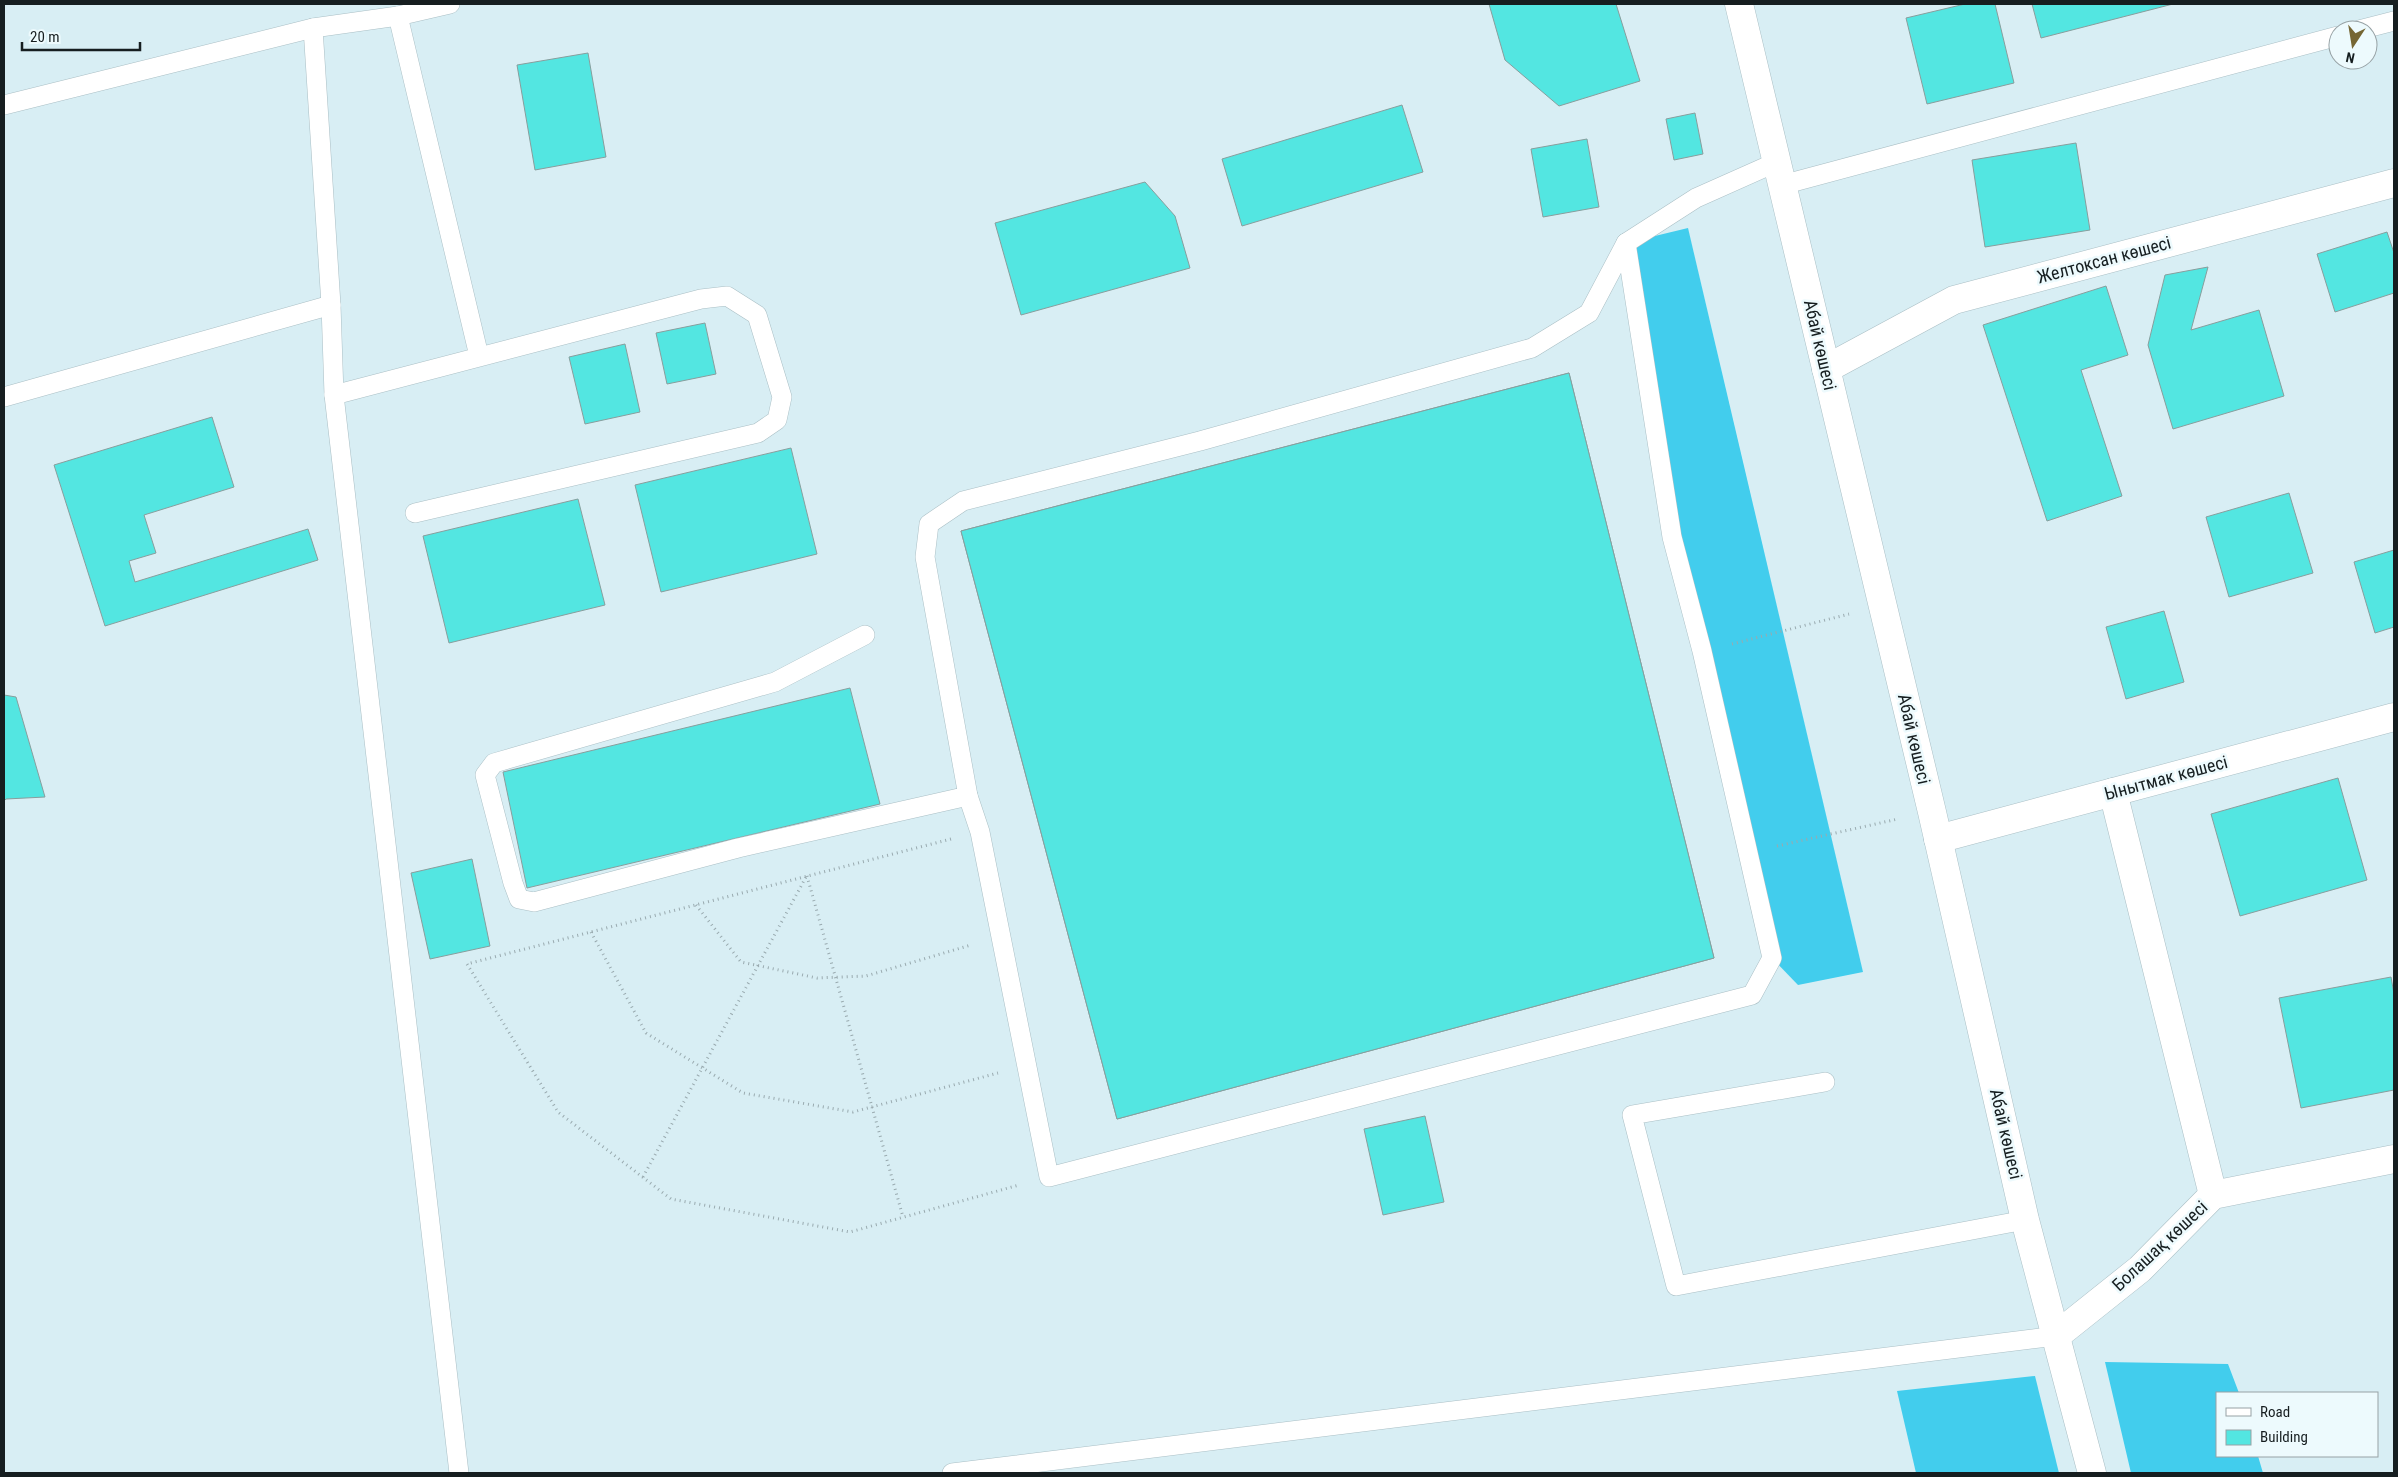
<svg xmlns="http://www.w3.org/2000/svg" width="2398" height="1477" viewBox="0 0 2398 1477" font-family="'Roboto Condensed',sans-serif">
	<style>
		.forest { fill: #42cded }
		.building { fill: #53e6e1; stroke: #889e9d; fill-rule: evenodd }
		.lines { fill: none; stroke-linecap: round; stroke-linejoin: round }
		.service-casing { stroke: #aabfc5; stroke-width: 20 }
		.minor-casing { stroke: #aabfc5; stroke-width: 29 }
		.secondary-casing { stroke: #aabfc5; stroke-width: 29 }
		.path { stroke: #99aaaf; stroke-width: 3; stroke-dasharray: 1 4; stroke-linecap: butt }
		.service { stroke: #fff; stroke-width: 19 }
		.minor { stroke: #fff; stroke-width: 28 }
		.secondary { stroke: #fff; stroke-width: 28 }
		.labels { text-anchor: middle; stroke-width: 5; stroke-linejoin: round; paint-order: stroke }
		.street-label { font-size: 18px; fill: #161e20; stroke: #edfafd }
	</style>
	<rect width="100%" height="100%" fill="#d8eef4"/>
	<g class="forest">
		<polygon points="1688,228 1863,972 1798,985 1772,958 1702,651 1626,243"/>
		<polygon points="2105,1362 2228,1364 2239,1393 2217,1393 2217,1456 2258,1456 2263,1473 2131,1473"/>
		<polygon points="2035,1376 2059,1473 1916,1473 1897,1391"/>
	</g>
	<g class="building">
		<polygon points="1489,4 1616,4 1640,81 1559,106 1505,60"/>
		<polygon points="1965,4 1995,4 2014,83 1927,104 1906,18"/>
		<polygon points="2032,4 2173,4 2041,38"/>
		<polygon points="588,53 606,157 535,170 517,65"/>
		<polygon points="1402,105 1423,172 1242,226 1222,159"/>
		<polygon points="1695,113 1703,154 1674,160 1666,119"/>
		<polygon points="1587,139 1599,207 1543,217 1531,149"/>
		<polygon points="2076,143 2090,230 1985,247 1972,160"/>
		<polygon points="1145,182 1175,216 1190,268 1021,315 995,223"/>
		<polygon points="2387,232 2394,253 2394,293 2335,312 2317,254"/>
		<polygon points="2208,267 2191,330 2259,310 2284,396 2173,429 2148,345 2165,275"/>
		<polygon points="2106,286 2128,355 2081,370 2122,496 2047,521 1983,325"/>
		<polygon points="705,323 716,374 667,384 656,333"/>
		<polygon points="625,344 640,412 585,424 569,357"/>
		<path d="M1569,373l145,585 -597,161 -156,-588zM1487,534l26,104 -147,36 -26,-104zM1257,591l26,104 -147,36 -26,-105zM1542,778l26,104 -147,36 -26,-105zM1312,835l26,104 -147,36 -26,-105z"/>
		<polygon points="1569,373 1714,958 1117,1119 961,531"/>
		<polygon points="212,417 234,487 144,515 156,553 129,561 135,582 308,529 318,560 105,626 54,465"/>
		<polygon points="791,448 817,554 661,592 635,485"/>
		<polygon points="2289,493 2313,573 2229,597 2206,517"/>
		<polygon points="578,499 605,605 449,643 423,536"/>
		<polygon points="2394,550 2394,627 2375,633 2354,562"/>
		<polygon points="2164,611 2184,682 2126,699 2106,627"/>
		<polygon points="850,688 880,804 527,888 503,772"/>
		<polygon points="4,695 16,697 45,797 6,799 4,801"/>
		<polygon points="2338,778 2367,880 2240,916 2211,814"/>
		<polygon points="472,859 490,946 430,959 411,873"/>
		<polygon points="2391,977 2394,994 2394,1090 2301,1108 2279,998"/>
		<polygon points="1425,1116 1444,1202 1383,1215 1364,1129"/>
	</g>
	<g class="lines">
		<defs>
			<g id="service">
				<polyline points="398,16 479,356"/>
				<polyline points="313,28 331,305 334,395 459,1473"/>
				<polyline points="2359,30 2394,21"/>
				<polyline points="4,105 313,28 398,16 450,4"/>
				<polyline points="1782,185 2338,36"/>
				<polyline points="334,395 701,299 727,296 757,315 782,397 777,420 758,433 415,513"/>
				<polyline points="4,397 331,305"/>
				<polyline points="865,635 775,682 494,763 485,775 513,883 519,899 534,902 738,848 968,796 925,557 929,524 963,501 1200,441 1532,348 1589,313 1626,243 1696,198 1777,162"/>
				<polyline points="968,796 980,832 1049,1177 1752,995 1772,958 1702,651 1672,537 1626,243"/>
				<polyline points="1825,1082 1632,1115 1676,1286 2025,1220"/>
				<polyline points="952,1473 2056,1336"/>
			</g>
			<g id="minor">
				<polyline points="1826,369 1954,300 2394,183"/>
				<polyline points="2113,792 2213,1195"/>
				<polyline points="1938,839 2394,717"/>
				<polyline points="2056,1336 2140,1269 2213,1195 2394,1159"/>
			</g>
			<polyline id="secondary" points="1739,4 1932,812 2025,1220 2092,1473"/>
		</defs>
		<use href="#service" class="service-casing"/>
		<use href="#minor" class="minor-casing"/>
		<use href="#secondary" class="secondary-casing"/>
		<g class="path">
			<polyline points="1732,644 1849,614"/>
			<polyline points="951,839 467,964 558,1112 671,1199 850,1232 1019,1185"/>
			<polyline points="1777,846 1898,819"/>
			<polyline points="807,876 903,1217"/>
			<polyline points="696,905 741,962 817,978 866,976 971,945"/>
			<polyline points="591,932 646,1033 743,1093 853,1112 998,1073"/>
			<polyline points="643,1177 806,877"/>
		</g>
		<use href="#service" class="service"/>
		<use href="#minor" class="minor"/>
		<use href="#secondary" class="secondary"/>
	</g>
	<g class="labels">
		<g class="street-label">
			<text transform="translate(2104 260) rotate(-15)" y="6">Желтоксан көшесі</text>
			<text transform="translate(1820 345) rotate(77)" y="6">Абай көшесі</text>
			<text transform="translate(1914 739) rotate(77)" y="6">Абай көшесі</text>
			<text transform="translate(2166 778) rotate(-15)" y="6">Ынытмак көшесі</text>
			<text transform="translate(2006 1134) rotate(77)" y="6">Абай көшесі</text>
			<text transform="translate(2160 1246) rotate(-43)" y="6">Болашақ көшесі</text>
		</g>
	</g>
	<rect width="2398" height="1477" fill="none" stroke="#161e20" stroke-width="10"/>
	<rect x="2216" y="1392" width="162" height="65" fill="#edfafd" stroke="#97a2a5"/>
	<rect x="2226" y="1408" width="25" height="8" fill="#ffffff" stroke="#97a2a5"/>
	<text x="2260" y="1417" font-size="15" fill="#161e20">Road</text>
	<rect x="2226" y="1430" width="25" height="15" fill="#53e6e1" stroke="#97a2a5"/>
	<text x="2260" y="1442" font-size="15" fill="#161e20">Building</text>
	<g transform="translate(2353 45) rotate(192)"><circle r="24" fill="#edfafd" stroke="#97a2a5"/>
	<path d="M0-4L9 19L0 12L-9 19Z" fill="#756634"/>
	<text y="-8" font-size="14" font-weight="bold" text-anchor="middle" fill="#161e20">N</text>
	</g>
	<path d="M22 42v8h118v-8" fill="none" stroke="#161e20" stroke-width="2.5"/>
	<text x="30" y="42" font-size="15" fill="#161e20" stroke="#edfafd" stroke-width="4" paint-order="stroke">20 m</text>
</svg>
